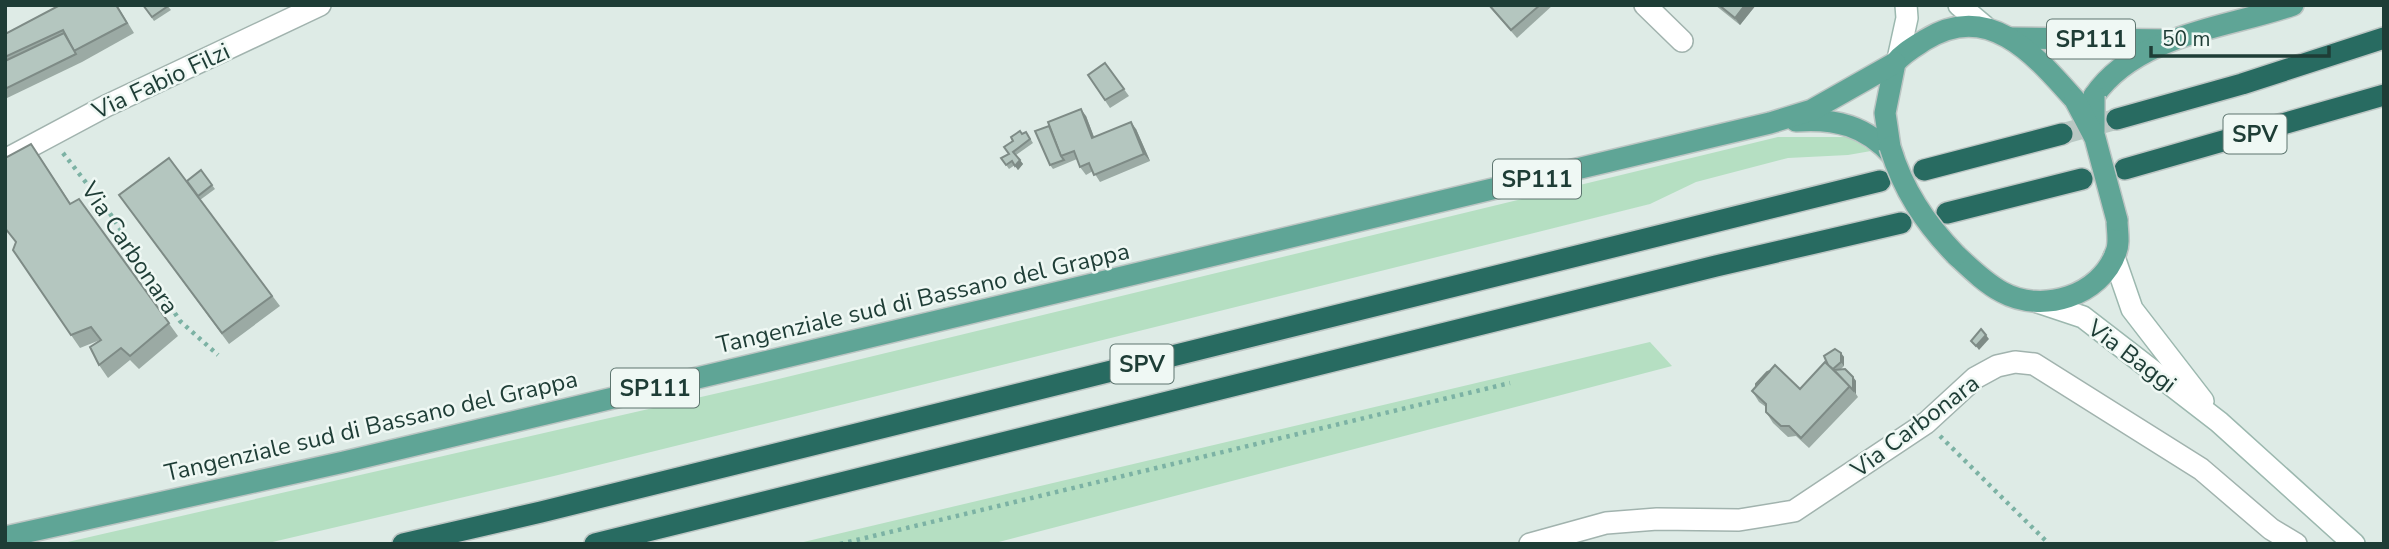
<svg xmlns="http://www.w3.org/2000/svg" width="2389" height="549" viewBox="0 0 2389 549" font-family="'Nunito Sans',sans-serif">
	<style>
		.green { fill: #b5dfc2 }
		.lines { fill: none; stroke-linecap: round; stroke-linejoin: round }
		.motorway-tunnel { stroke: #b8c8c3; stroke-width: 21; stroke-dasharray: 21 10; stroke-linecap: butt }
		.minor-casing { stroke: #a1b3ae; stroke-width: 24 }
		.secondary-casing { stroke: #9cb8af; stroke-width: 24 }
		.primary-casing { stroke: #bcc5c3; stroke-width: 24 }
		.motorway-casing { stroke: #bcc5c3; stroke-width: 24 }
		.path { stroke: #7cb2a4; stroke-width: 4.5; stroke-dasharray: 3.5 5; stroke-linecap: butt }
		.minor { stroke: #fff; stroke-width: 21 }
		.secondary { stroke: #fff; stroke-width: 21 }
		.primary { stroke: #5fa596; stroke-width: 21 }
		.motorway { stroke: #286b61; stroke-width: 21 }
		.primary-bridge-casing { stroke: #bcc5c3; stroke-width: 24; stroke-linecap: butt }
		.primary-bridge { stroke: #5fa596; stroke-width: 21 }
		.wall { fill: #9baaa4 }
		.shaded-wall { fill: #7e8b86 }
		.building { fill: #b4c6bf; stroke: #7e8b86; stroke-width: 2 }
		.labels { text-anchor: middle; stroke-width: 5; stroke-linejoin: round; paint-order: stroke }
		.shield { fill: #eff8f4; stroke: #5d756f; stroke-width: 2 }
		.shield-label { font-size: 23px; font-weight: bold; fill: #1e3d36 }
		.street-label { font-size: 24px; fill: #1e3d36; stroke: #eff8f4 }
	</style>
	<rect width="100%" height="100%" fill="#deebe6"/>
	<g class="green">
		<polygon points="1778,137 1849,137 1871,151 1848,155 1788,158 1696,182 1650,204 1554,228 554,476 264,544 59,544 762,383"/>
		<polygon points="1650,342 1672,366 991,544 795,544"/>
	</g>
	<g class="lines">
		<polyline class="motorway-tunnel" points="2062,134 2117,119"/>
		<defs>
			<g id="minor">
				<polyline points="1645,5 1682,41"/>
				<polyline points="5,160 106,106 320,5"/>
				<polyline points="1530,544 1606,523 1657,519 1739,520 1794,511 1926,423 1975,378 1997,366 2015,362 2034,364 2201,469 2271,529 2296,544"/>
			</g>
			<g id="secondary">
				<polyline points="1959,5 1984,26"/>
				<polyline points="1898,59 1907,18 1906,5"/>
				<polyline points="2114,257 2132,309 2203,401"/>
				<polyline points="2038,302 2083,317 2118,344 2219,422 2354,544"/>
			</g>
			<g id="primary">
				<polyline points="2010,38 2170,40"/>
				<path d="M2094,96c43,-62 133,-68 199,-91"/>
				<path d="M1796,121c40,-3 70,5 97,35"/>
				<path d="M1890,147l-5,-34 10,-50c8,-10 19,-16 30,-23 64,-40 110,15 150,60"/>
				<path d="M1956,255c14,13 29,28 46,37 40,22 99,4 114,-40 4,-9 1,-22 1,-32"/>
				<polyline points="5,537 344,462 1770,123 1812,110 1895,63"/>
			</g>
			<g id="motorway">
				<polyline points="2117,119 2242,84 2384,38"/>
				<polyline points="2125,169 2384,95"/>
				<polyline points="1924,170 2062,134"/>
				<polyline points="1947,213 2082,179"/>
				<polyline points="403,544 541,512 1880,181"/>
				<polyline points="595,544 1716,266 1901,223"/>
			</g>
		</defs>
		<use href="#minor" class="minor-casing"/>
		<use href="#secondary" class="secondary-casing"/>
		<use href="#primary" class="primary-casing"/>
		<use href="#motorway" class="motorway-casing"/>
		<g class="path">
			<polyline points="63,153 109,212 180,321 218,355"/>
			<polyline points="1940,436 2049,544"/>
			<polyline points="840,544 1510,383"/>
		</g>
		<use href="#minor" class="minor"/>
		<use href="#secondary" class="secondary"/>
		<use href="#primary" class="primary"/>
		<use href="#motorway" class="motorway"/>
		<defs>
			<g id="primary-bridge">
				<polyline points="2094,96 2094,132"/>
				<polyline points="2075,100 2095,138 2117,220"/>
				<path d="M1890,147c13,43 35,76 66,108"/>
			</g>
		</defs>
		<use href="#primary-bridge" class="primary-bridge-casing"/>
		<use href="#primary-bridge" class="primary-bridge"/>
	</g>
	<g class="wall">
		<polygon points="60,5 117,5 134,33 82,62 5,99 5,34"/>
		<polygon points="143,5 167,5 171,10 154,21"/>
		<polygon points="1488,5 1553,5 1517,38"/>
		<polygon points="1715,5 1756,5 1740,25"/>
		<polygon points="1105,63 1129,96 1110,108 1088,75"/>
		<polygon points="1086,116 1094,137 1136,129 1150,161 1100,182 1093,171 1086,175 1080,167 1077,159 1053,169 1050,165"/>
		<polygon points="1026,132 1033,143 1016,155 1023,164 1018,170 1015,165 1009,169 1001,158 1009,154 1022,134"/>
		<polygon points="40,157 71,204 79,199 178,336 139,369 130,360 108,378 99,365 100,340 80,348 71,335"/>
		<polygon points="201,170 215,189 200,200 280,306 229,344 119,195 187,181"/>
		<polygon points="1841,353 1844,357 1844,366 1840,370 1853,377 1856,381 1856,394 1858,397 1809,448 1796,436 1788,437 1773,423 1766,412 1766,407 1759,402 1752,391 1800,389"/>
	</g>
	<g class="shaded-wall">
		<polygon points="1745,5 1756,5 1740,25 1735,18"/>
		<polygon points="1081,109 1086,116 1097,145 1092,138"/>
		<polygon points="1131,122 1136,129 1150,161 1144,154"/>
		<polygon points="1020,160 1023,164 1018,170 1015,166"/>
		<polygon points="1986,335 1989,339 1979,350 1976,346"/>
		<polygon points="1841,353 1844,357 1844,366 1841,362"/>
		<polygon points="1853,377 1856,381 1856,394 1853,390"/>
	</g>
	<g class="building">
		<polygon points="60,5 116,5 127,23 74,51 63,30 5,57 5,34"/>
		<polygon points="143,5 167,5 168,6 152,17"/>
		<polygon points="1489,5 1540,5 1511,30"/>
		<polygon points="1719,5 1745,5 1735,18"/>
		<polygon points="64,33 76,54 5,89 5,61"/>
		<polygon points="1105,63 1124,89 1105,100 1088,75"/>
		<polygon points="1081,109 1092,138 1131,122 1144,154 1094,175 1089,163 1080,167 1074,151 1061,156 1048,122"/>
		<polygon points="1049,126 1061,156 1064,160 1050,165 1035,131"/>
		<polygon points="1020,131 1022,134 1026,132 1030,139 1013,152 1020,160 1015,166 1012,161 1006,165 1001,158 1009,154 1004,147 1013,141 1011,137"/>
		<polygon points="31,144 70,204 79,199 169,323 130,356 121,348 99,365 90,347 101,340 91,327 71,335 13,250 16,242 5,228 5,158"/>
		<polygon points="169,158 272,296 222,333 119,195"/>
		<polygon points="201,170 212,185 198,196 187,181"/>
		<polygon points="1981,329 1986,335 1976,346 1971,341"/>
		<polygon points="1835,349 1841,353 1841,362 1833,369 1828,365 1824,356"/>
		<polygon points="1825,362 1850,386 1801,438 1789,426 1781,426 1766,412 1766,404 1752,391 1775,365 1800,389"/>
		<polygon points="1845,369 1853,377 1853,390 1834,370"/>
		<polygon points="1770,371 1756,386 1756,384 1767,372"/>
	</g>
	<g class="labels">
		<g class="shield">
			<rect x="2047" y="19.5" width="88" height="39" rx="5"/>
			<rect x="2223.5" y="114.5" width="63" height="39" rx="5"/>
			<rect x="1493" y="159.5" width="88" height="39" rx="5"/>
			<rect x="1110.5" y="344.5" width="63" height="39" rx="5"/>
			<rect x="611" y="368.5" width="88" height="39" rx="5"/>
		</g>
		<g class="shield-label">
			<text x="2091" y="47">SP111</text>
			<text x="2255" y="142">SPV</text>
			<text x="1537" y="187">SP111</text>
			<text x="1142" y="372">SPV</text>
			<text x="655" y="396">SP111</text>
		</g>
		<g class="street-label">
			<text transform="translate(161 81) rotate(-25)" y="8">Via Fabio Filzi</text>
			<text transform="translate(130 248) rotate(56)" y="8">Via Carbonara</text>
			<text transform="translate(923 298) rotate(-13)" y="8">Tangenziale sud di Bassano del Grappa</text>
			<text transform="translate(2132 356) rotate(37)" y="8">Via Baggi</text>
			<text transform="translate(371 426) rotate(-13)" y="8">Tangenziale sud di Bassano del Grappa</text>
			<text transform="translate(1915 426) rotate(-37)" y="8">Via Carbonara</text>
		</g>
	</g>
	<rect width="2389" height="549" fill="none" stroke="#1e3d36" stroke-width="14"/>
	<path d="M2151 46v10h178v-10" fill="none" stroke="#1e3d36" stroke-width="3.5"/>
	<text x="2162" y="46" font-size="21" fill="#1e3d36" stroke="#eff8f4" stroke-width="5" paint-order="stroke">50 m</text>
</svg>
